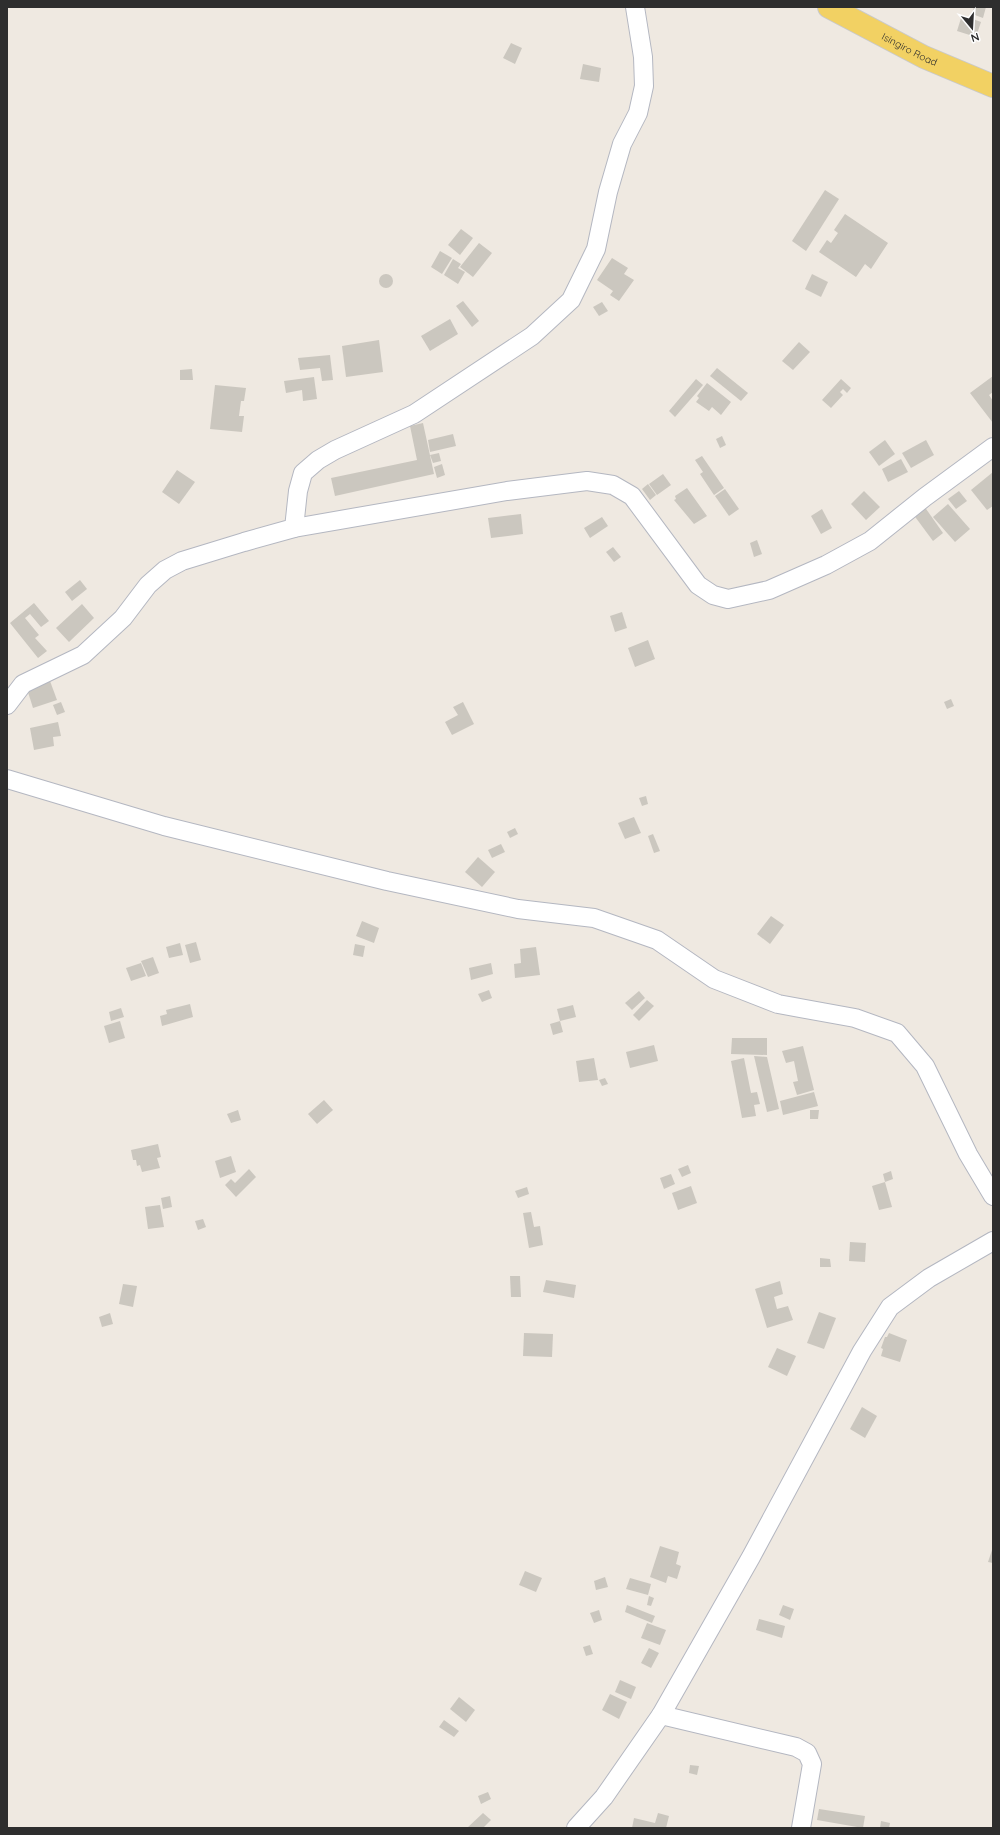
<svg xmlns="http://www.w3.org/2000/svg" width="1000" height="1835" viewBox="0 0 1000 1835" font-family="Quicksand,sans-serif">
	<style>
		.building { fill: #cbc7bf }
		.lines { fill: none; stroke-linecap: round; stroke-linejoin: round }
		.minor-casing { stroke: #b4b7c1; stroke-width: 20 }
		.major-casing { stroke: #c9c9c9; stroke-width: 24 }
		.minor { stroke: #fff; stroke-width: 18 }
		.major { stroke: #f2d163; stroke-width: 22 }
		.labels { text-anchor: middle; stroke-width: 4; stroke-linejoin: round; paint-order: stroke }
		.street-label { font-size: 10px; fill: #2e2e2e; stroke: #fff }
	</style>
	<rect width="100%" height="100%" fill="#efe9e1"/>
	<g class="building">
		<polygon points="974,7 986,7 983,18 972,14"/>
		<polygon points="962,15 981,22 976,37 957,31"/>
		<polygon points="511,43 522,48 515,64 503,58"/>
		<polygon points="583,64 601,68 599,82 580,79"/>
		<polygon points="825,190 839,199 806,251 792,241"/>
		<polygon points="845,214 888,243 871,269 865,264 856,277 819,252 827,240 831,243 838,233 834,230"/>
		<polygon points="461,229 473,238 460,255 448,245"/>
		<polygon points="479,243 492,253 473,277 460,267"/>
		<polygon points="440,251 452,258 442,274 431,267"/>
		<polygon points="612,258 628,268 624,274 634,280 619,301 610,295 613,291 597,280"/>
		<polygon points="453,259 461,264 458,268 465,272 458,284 444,275"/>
		<circle cx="386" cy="281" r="7"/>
		<polygon points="812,274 828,282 821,297 805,289"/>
		<polygon points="463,301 479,321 472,327 456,306"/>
		<polygon points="602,302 608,311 599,316 593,307"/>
		<polygon points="450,319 458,334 430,351 421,336"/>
		<polygon points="379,340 383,372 346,377 342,346"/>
		<polygon points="799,342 810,352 793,370 782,361"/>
		<polygon points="330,355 333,380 322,381 320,368 300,370 298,358"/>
		<polygon points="717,368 748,393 741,401 710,376"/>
		<polygon points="192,369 193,380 180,380 180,370"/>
		<polygon points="993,376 993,392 989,395 993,401 993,423 970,393"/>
		<polygon points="314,377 317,399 303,401 302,390 286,393 284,381"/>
		<polygon points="696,379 703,385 675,417 669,411"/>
		<polygon points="841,379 851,388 847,393 843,389 840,392 843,395 831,408 822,400"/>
		<polygon points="707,383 731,402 721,415 712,407 709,411 696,402 699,398 697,396"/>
		<polygon points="215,385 246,388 244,401 241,401 239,416 244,416 242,432 210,429"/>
		<polygon points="423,423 434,474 335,496 331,478 417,460 410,426"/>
		<polygon points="453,434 456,446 430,452 428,440"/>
		<polygon points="722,436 726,445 720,448 716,439"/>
		<polygon points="885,440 895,454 879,466 869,452"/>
		<polygon points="926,440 934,455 911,468 902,453"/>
		<polygon points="439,453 441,461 433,463 430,455"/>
		<polygon points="702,456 724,488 714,495 700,474 703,472 695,460"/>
		<polygon points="901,459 908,472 888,482 882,469"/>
		<polygon points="442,464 445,475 437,478 434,467"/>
		<polygon points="177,470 195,482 179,504 162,492"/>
		<polygon points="993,472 993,506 987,510 971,490"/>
		<polygon points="663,474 671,485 657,495 649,484"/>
		<polygon points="648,484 656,495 650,500 642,489"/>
		<polygon points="687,488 707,516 694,524 674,500 676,499 675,496"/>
		<polygon points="725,489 739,509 729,516 715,496"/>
		<polygon points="864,491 880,507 866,520 851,504"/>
		<polygon points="959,491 967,501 956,509 948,499"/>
		<polygon points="948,504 970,529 955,542 933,517"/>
		<polygon points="924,506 943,533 933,541 913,514"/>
		<polygon points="822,509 832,528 821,534 811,516"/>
		<polygon points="521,514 523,534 491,538 488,518"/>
		<polygon points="602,517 608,526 590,538 584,528"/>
		<polygon points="757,540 762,554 754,557 750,543"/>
		<polygon points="613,547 621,557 614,562 606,552"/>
		<polygon points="80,580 87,589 72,601 65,592"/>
		<polygon points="34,603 49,621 41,627 30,614 25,618 39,635 35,638 47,651 38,658 10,623"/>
		<polygon points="82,604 94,618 69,642 56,628"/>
		<polygon points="622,612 627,628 615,632 610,616"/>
		<polygon points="648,640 655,659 635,667 628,648"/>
		<polygon points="50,681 57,700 33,708 27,689"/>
		<polygon points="951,699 954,706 947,709 944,702"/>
		<polygon points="61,702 65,712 57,715 53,705"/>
		<polygon points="463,702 474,724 452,735 445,722 458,715 453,707"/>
		<polygon points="58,722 61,736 53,737 54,746 34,750 30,728"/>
		<polygon points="646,796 648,804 642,806 639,798"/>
		<polygon points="634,817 641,833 625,839 618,823"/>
		<polygon points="515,828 518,834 510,838 507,832"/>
		<polygon points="653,834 660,851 654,853 648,836"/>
		<polygon points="501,844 505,852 492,858 488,850"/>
		<polygon points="478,857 495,872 482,887 465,872"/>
		<polygon points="771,916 784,925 770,944 757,934"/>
		<polygon points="362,921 379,928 374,943 356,936"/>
		<polygon points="196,942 201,960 190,963 185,945"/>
		<polygon points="180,943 183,955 169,958 166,947"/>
		<polygon points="355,944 365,946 363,957 353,955"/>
		<polygon points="536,947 540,975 515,978 514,964 521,963 520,949"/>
		<polygon points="153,957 159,973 148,977 141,961"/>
		<polygon points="141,963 146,976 131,981 126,968"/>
		<polygon points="491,963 493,974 471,980 469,968"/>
		<polygon points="489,990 492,998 482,1002 478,994"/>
		<polygon points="639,991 645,998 632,1010 625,1003"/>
		<polygon points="647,1000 654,1006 639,1021 633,1015"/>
		<polygon points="190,1004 193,1017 162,1026 160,1016 167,1014 166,1010"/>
		<polygon points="573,1005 576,1017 560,1021 557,1009"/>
		<polygon points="121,1008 124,1017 111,1021 109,1012"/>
		<polygon points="120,1021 125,1038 109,1043 104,1026"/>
		<polygon points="560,1021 563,1032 553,1035 550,1024"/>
		<polygon points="732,1038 767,1038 767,1055 731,1054"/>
		<polygon points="654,1045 658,1061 630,1068 626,1052"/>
		<polygon points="803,1046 814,1090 797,1095 793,1082 798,1081 794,1061 786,1063 782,1051"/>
		<polygon points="754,1056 767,1057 779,1109 767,1112"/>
		<polygon points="594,1058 598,1080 579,1082 576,1061"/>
		<polygon points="744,1058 751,1093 757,1092 760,1104 754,1105 756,1116 742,1118 731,1061"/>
		<polygon points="605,1078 608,1084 602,1086 599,1080"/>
		<polygon points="814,1092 818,1106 783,1115 780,1101"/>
		<polygon points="324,1100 333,1110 317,1124 308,1114"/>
		<polygon points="238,1110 241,1120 231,1123 227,1114"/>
		<polygon points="810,1110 819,1110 818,1119 810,1119"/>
		<polygon points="158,1144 161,1157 157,1158 160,1168 142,1172 140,1165 137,1166 136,1160 133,1160 131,1150"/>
		<polygon points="231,1156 236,1172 220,1178 215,1161"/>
		<polygon points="688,1165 691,1173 682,1177 678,1169"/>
		<polygon points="249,1169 256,1177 236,1197 225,1185 231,1179 235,1183"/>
		<polygon points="891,1171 893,1179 885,1182 883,1174"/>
		<polygon points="671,1174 675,1184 664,1189 660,1178"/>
		<polygon points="885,1182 892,1207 879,1210 872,1186"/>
		<polygon points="691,1186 697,1203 678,1210 672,1193"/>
		<polygon points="527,1187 529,1194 518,1198 515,1191"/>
		<polygon points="170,1196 172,1207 163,1209 161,1198"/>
		<polygon points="160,1205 164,1227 148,1229 145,1207"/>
		<polygon points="531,1212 534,1227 540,1226 543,1245 529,1248 523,1213"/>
		<polygon points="203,1219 206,1227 198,1230 195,1221"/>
		<polygon points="850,1242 866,1243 865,1262 849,1261"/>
		<polygon points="820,1258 830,1259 831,1267 820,1267"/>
		<polygon points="510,1276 520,1276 521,1297 511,1297"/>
		<polygon points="546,1280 576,1285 574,1298 543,1292"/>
		<polygon points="780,1281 783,1294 774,1297 777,1309 788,1306 793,1320 767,1328 755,1289"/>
		<polygon points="123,1284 137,1286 133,1307 119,1304"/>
		<polygon points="819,1312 836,1318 824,1349 807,1343"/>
		<polygon points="110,1313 113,1324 102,1327 99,1317"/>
		<polygon points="524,1333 553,1334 552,1357 523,1356"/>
		<polygon points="889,1333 907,1340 900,1362 881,1356 883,1349 881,1348 885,1337 887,1337"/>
		<polygon points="777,1348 796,1356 787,1376 768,1367"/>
		<polygon points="862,1407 877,1416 865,1438 850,1429"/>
		<polygon points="660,1546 679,1552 676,1564 681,1566 677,1579 668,1576 666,1583 650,1577"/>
		<polygon points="993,1547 993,1563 988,1562"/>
		<polygon points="525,1571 542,1578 536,1592 519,1585"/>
		<polygon points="605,1577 608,1587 596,1590 594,1581"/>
		<polygon points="630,1578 651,1584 648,1595 626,1589"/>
		<polygon points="649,1596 654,1598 651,1606 647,1605"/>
		<polygon points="627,1605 655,1616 652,1623 625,1612"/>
		<polygon points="783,1605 794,1609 790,1620 779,1615"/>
		<polygon points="599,1610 602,1620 594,1623 590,1613"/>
		<polygon points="759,1619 785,1626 782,1638 756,1630"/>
		<polygon points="647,1623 666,1630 660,1645 641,1638"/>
		<polygon points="590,1645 593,1654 586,1656 583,1647"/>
		<polygon points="649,1648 659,1653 651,1668 641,1663"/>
		<polygon points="620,1680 636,1687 631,1699 615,1692"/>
		<polygon points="610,1694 627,1702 619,1719 602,1710"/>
		<polygon points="459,1697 475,1710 466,1722 450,1709"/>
		<polygon points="444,1720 459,1731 454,1737 439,1727"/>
		<polygon points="690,1765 699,1766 697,1775 689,1773"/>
		<polygon points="488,1792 491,1799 481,1804 478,1796"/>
		<polygon points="819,1809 865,1816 863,1828 817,1820"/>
		<polygon points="483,1813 491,1820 483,1828 467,1828"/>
		<polygon points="658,1813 669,1816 666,1828 632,1828 634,1818 655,1823"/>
		<polygon points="881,1821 890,1823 889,1828 880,1828"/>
	</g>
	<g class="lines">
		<defs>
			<g id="minor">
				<polyline points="294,528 507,491 587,481 613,485 632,496 698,585 713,595 728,599 769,590 826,565 870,541 925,497 993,447"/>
				<polyline points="7,705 23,684 83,655 123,618 148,585 165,570 182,561 244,542 294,528 298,491 303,473 318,460 335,450 414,414 532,336 571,300 596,249 608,192 622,144 638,113 644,86 643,57 635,7"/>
				<polyline points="7,779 164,826 387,881 518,909 594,918 657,940 714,979 778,1004 855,1018 897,1033 925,1066 968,1154 993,1196"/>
				<polyline points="661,1715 796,1747 807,1753 812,1764 801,1828"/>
				<polyline points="576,1828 604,1797 661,1715 751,1557 862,1351 890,1307 929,1278 993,1241"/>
			</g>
			<g id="major">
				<path id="s1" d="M829,7l95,50 69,29"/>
			</g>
		</defs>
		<use href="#minor" class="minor-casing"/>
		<use href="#major" class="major-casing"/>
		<use href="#minor" class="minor"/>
		<use href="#major" class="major"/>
	</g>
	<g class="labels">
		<g class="street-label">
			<text dy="4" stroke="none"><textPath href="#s1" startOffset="91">Isingiro Road</textPath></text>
		</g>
	</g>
	<rect width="1000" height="1835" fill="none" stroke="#2e2e2e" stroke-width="16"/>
	<g transform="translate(972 28) rotate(162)" stroke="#ffffff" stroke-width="3" paint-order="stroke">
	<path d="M0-3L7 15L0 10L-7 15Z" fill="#2e2e2e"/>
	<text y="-6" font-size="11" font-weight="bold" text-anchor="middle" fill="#2e2e2e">N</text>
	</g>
</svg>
